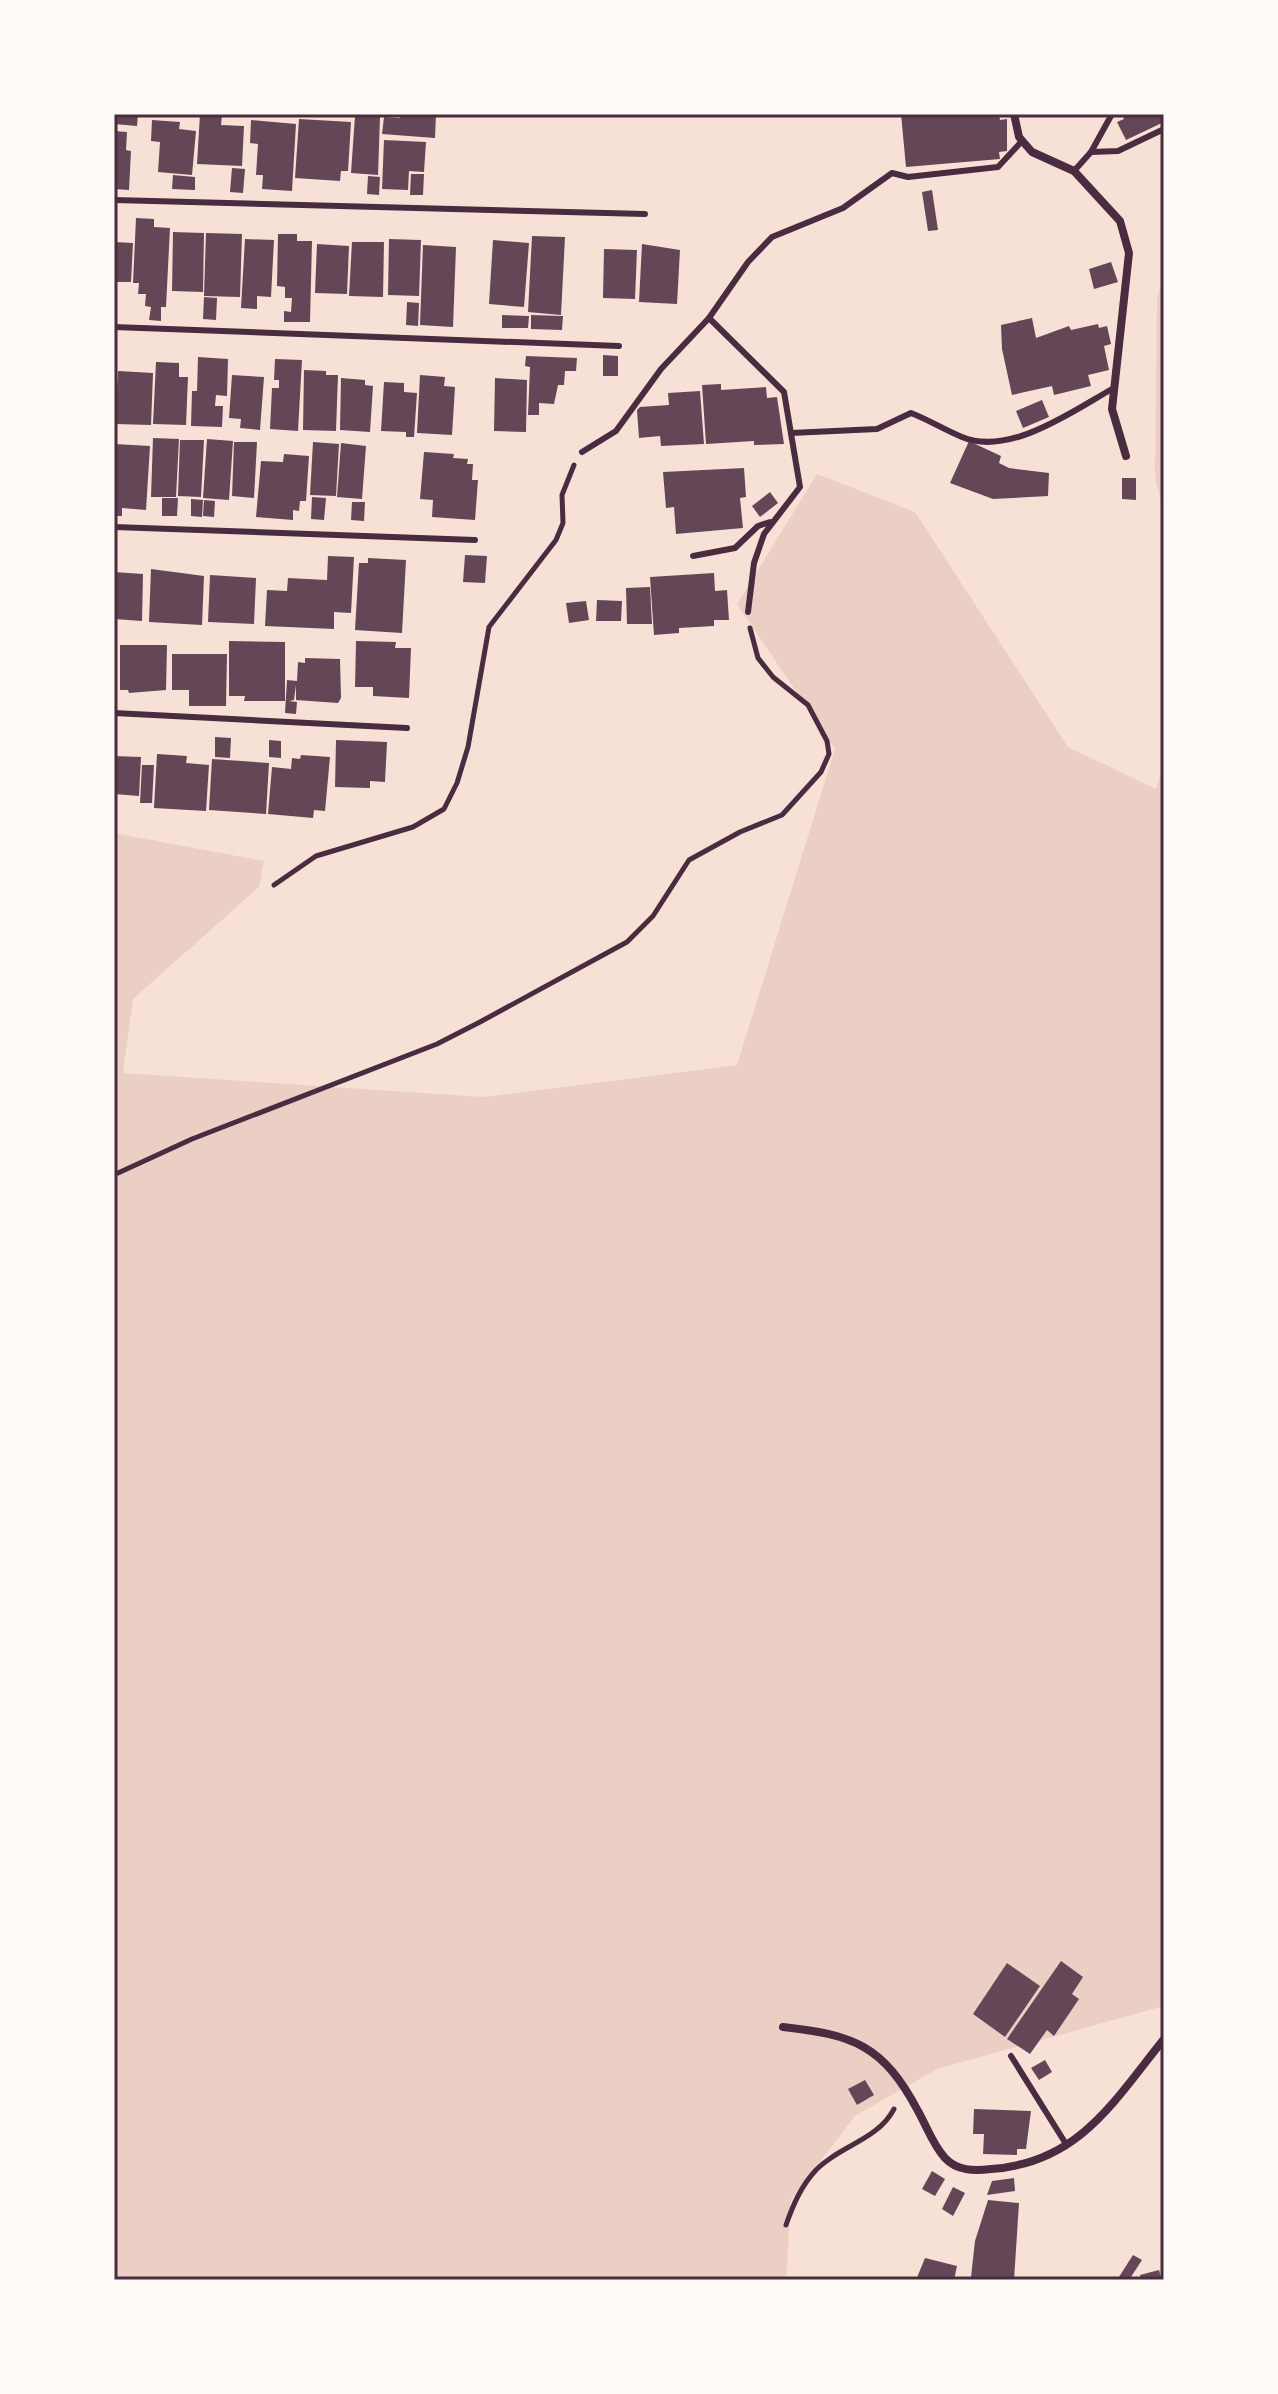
<svg xmlns="http://www.w3.org/2000/svg" width="1278" height="2394" viewBox="0 0 1278 2394" font-family="Jost,sans-serif">
	<style>
		.green { fill: #ebcfc5 }
		.building { fill: #644757 }
		.lines { fill: none; stroke-linecap: round; stroke-linejoin: round }
		.path { stroke: #4a2c40; stroke-width: 5 }
		.service { stroke: #4a2c40; stroke-width: 6 }
		.minor { stroke: #4a2c40; stroke-width: 8 }
		.neatline { fill: none; stroke: #4a2c40; stroke-width: 3 }
	</style>
	<rect width="100%" height="100%" fill="#f7e1d7"/>
	<g class="green">
		<polygon points="1164,279 1164,516 1155,476 1157,296"/>
		<polygon points="817,474 915,512 1068,747 1156,789 1164,761 1164,2006 937,2069 855,2116 791,2200 786,2280 114,2280 114,833 264,861 259,887 133,999 123,1073 484,1097 737,1065 835,749 737,604"/>
	</g>
	<g class="building">
		<polygon points="114,114 138,114 137,126 114,124"/>
		<polygon points="200,114 222,115 221,125 244,126 242,166 197,164"/>
		<polygon points="401,114 436,114 435,138 382,134 384,117 400,118"/>
		<polygon points="901,114 999,114 1000,120 1007,119 1007,151 999,152 1000,159 906,167"/>
		<polygon points="1122,114 1164,114 1164,122 1126,140 1117,122 1124,119"/>
		<polygon points="355,116 380,117 378,175 351,173"/>
		<polygon points="299,119 351,122 348,171 341,171 340,181 295,178"/>
		<polygon points="152,120 180,122 179,129 196,131 192,175 158,172 160,142 151,141"/>
		<polygon points="251,120 296,124 292,191 262,189 263,175 256,175 258,144 250,143"/>
		<polygon points="114,131 127,132 126,150 131,151 129,190 114,189"/>
		<polygon points="384,140 426,142 424,172 409,171 408,190 382,189"/>
		<polygon points="232,168 245,169 243,193 230,192"/>
		<polygon points="411,174 424,174 423,195 410,195"/>
		<polygon points="173,175 195,177 195,190 172,189"/>
		<polygon points="368,176 380,177 379,195 367,194"/>
		<polygon points="932,190 938,230 928,231 922,192"/>
		<polygon points="136,218 154,219 154,227 170,228 166,307 161,307 161,321 149,320 151,307 145,306 146,294 138,294 139,283 133,283"/>
		<polygon points="173,232 204,233 203,292 172,291"/>
		<polygon points="206,233 242,234 240,297 204,296"/>
		<polygon points="278,234 297,234 297,241 312,241 310,322 284,322 284,311 291,312 292,298 285,298 285,287 277,286"/>
		<polygon points="532,236 565,237 561,315 528,312"/>
		<polygon points="245,239 274,240 271,297 257,296 257,309 241,308"/>
		<polygon points="389,239 421,240 419,296 388,295"/>
		<polygon points="493,240 529,243 524,307 489,304"/>
		<polygon points="114,242 133,243 131,282 117,282 116,299"/>
		<polygon points="352,242 384,242 383,297 349,296"/>
		<polygon points="317,244 349,246 347,294 315,293"/>
		<polygon points="642,244 680,250 677,304 639,302"/>
		<polygon points="423,245 456,247 453,327 420,325"/>
		<polygon points="604,249 637,250 635,299 603,298"/>
		<polygon points="1111,262 1118,282 1094,289 1089,269"/>
		<polygon points="204,297 217,298 216,320 203,319"/>
		<polygon points="407,302 419,303 418,326 406,325"/>
		<polygon points="502,315 529,316 528,328 502,328"/>
		<polygon points="531,315 563,316 562,330 531,329"/>
		<polygon points="1032,318 1036,338 1069,326 1071,330 1098,324 1099,328 1107,326 1111,344 1104,346 1109,370 1088,375 1091,386 1054,395 1052,386 1012,395 1002,349 1001,325"/>
		<polygon points="603,355 618,356 618,376 603,376"/>
		<polygon points="526,356 577,358 576,371 565,371 564,385 558,385 554,404 539,403 539,415 528,415 530,367 525,366"/>
		<polygon points="198,357 228,359 227,396 216,395 215,406 223,406 222,427 191,426 192,391 197,391"/>
		<polygon points="275,359 302,360 298,431 270,429 272,388 279,388 279,380 274,380"/>
		<polygon points="156,362 179,363 179,377 188,377 186,425 153,424"/>
		<polygon points="304,370 326,371 326,375 338,375 336,431 303,430"/>
		<polygon points="118,371 153,373 151,425 115,424"/>
		<polygon points="232,375 264,377 260,430 240,428 241,419 229,418"/>
		<polygon points="420,375 445,377 444,386 455,387 452,435 417,433"/>
		<polygon points="341,378 365,380 365,385 373,386 370,432 340,430"/>
		<polygon points="495,378 527,380 526,432 494,431"/>
		<polygon points="384,382 404,383 404,392 417,393 414,437 406,437 406,432 381,431"/>
		<polygon points="721,384 721,390 766,387 767,398 777,397 784,444 754,445 754,441 706,444 702,385"/>
		<polygon points="700,391 704,444 661,446 660,436 639,438 637,410 640,407 669,405 668,393"/>
		<polygon points="1042,400 1049,417 1023,428 1016,411"/>
		<polygon points="153,438 179,439 176,497 151,497"/>
		<polygon points="207,439 233,441 229,500 203,498"/>
		<polygon points="180,440 204,440 201,497 178,496"/>
		<polygon points="969,441 1001,456 999,463 1009,468 1049,473 1048,496 993,499 950,483"/>
		<polygon points="234,442 257,442 254,498 232,496"/>
		<polygon points="313,442 339,444 336,496 310,495"/>
		<polygon points="341,443 366,446 362,499 337,497"/>
		<polygon points="115,444 150,446 146,510 122,508 122,516 114,516"/>
		<polygon points="424,452 454,454 453,458 468,459 467,464 473,464 472,480 478,480 475,520 432,517 433,500 420,499"/>
		<polygon points="284,454 309,456 306,501 300,501 299,511 293,510 293,520 256,517 261,461 283,462"/>
		<polygon points="744,468 746,497 740,498 743,528 676,534 674,507 666,508 663,472"/>
		<polygon points="1122,478 1136,478 1136,500 1122,499"/>
		<polygon points="770,492 778,503 760,517 752,506"/>
		<polygon points="312,497 326,498 324,520 311,519"/>
		<polygon points="162,498 178,498 177,516 162,516"/>
		<polygon points="191,499 203,500 202,517 191,516"/>
		<polygon points="204,500 215,501 214,517 203,516"/>
		<polygon points="352,502 365,502 364,521 351,520"/>
		<polygon points="465,555 487,556 485,583 463,582"/>
		<polygon points="328,556 354,557 351,613 334,612 334,629 265,626 267,590 287,591 288,578 327,580"/>
		<polygon points="368,558 406,560 402,633 355,630 359,563 368,563"/>
		<polygon points="151,569 204,576 202,625 149,622"/>
		<polygon points="114,572 143,574 142,621 114,619"/>
		<polygon points="714,573 715,591 727,590 729,620 714,620 714,626 679,628 679,633 654,635 650,577"/>
		<polygon points="210,575 256,578 254,624 208,622"/>
		<polygon points="650,587 652,624 627,624 626,588"/>
		<polygon points="597,600 622,601 621,621 596,621"/>
		<polygon points="586,601 589,620 569,623 566,603"/>
		<polygon points="229,641 285,642 285,701 244,701 245,696 229,696"/>
		<polygon points="356,641 396,642 395,648 411,648 409,698 373,696 373,687 355,687"/>
		<polygon points="120,645 167,645 166,690 129,693 128,690 120,690"/>
		<polygon points="172,654 227,654 226,706 189,706 189,690 172,690"/>
		<polygon points="305,658 340,659 341,698 338,703 296,700 296,685 294,700 289,701 297,702 296,714 285,713 287,680 297,681 298,662 305,663"/>
		<polygon points="215,737 231,738 230,758 215,757"/>
		<polygon points="269,740 281,741 281,758 269,757"/>
		<polygon points="336,740 387,742 385,782 370,781 370,788 335,787"/>
		<polygon points="157,754 187,756 186,763 209,765 206,811 154,808"/>
		<polygon points="301,755 330,757 325,811 314,810 313,818 268,814 272,767 291,769 292,758 300,759"/>
		<polygon points="114,756 141,757 139,796 114,794"/>
		<polygon points="212,759 269,763 266,814 209,810"/>
		<polygon points="142,765 154,765 152,803 140,803"/>
		<polygon points="1061,1961 1083,1977 1072,1994 1079,1999 1054,2036 1047,2030 1030,2054 1007,2039"/>
		<polygon points="1007,1963 1040,1986 1005,2037 973,2014"/>
		<polygon points="1045,2060 1052,2072 1039,2080 1031,2068"/>
		<polygon points="865,2080 874,2095 857,2105 848,2089"/>
		<polygon points="974,2109 1031,2111 1026,2149 1017,2149 1017,2155 983,2154 984,2134 973,2134"/>
		<polygon points="932,2171 945,2179 935,2196 922,2189"/>
		<polygon points="1014,2178 1015,2191 987,2195 992,2181"/>
		<polygon points="953,2187 965,2193 953,2216 942,2209"/>
		<polygon points="988,2200 1019,2203 1014,2280 971,2277 975,2241"/>
		<polygon points="1133,2255 1142,2260 1129,2280 1117,2280"/>
		<polygon points="925,2258 957,2266 954,2280 916,2280"/>
		<polygon points="1159,2270 1162,2280 1141,2280 1140,2275"/>
	</g>
	<g class="lines">
		<g class="path">
			<polyline points="274,885 316,856 413,827 444,809 457,783 468,747 489,627 556,540 563,523 562,495 574,465"/>
			<polyline points="118,1173 192,1139 437,1044 480,1022 627,942 653,916 689,860 740,832 782,815 821,772 829,754 827,741 808,705 773,677 758,658 750,628"/>
			<path d="M786,2225c7,-20 15,-39 30,-55 23,-24 62,-30 78,-61"/>
		</g>
		<g class="service">
			<polyline points="1091,152 1112,114"/>
			<polyline points="1074,171 1091,152 1118,151 1164,129"/>
			<polyline points="114,200 645,214"/>
			<polyline points="114,327 619,346"/>
			<path d="M791,433l86,-4 34,-16c18,7 34,17 51,24 47,20 111,-26 150,-48"/>
			<polyline points="582,452 616,431 661,369 709,318"/>
			<polyline points="114,527 475,540"/>
			<polyline points="693,556 735,548 758,526 770,522"/>
			<polyline points="748,612 754,563 764,534 800,487 784,392 709,318 748,262 772,237 843,208 892,173 908,177 998,167 1022,141"/>
			<polyline points="114,713 407,728"/>
			<polyline points="1011,2056 1066,2144"/>
		</g>
		<g class="minor">
			<polyline points="1014,114 1019,137 1032,152 1074,171 1120,221 1129,253 1112,409 1126,456"/>
			<path d="M783,2027c71,8 100,18 135,84 9,16 15,34 27,47 12,13 29,13 46,11 88,-6 123,-68 173,-130"/>
		</g>
	</g>
	<rect width="1278" height="2394" fill="none" stroke="#fffaf5" stroke-width="232"/>
	<rect x="116" y="116" width="1046" height="2162" class="neatline"/>
</svg>
